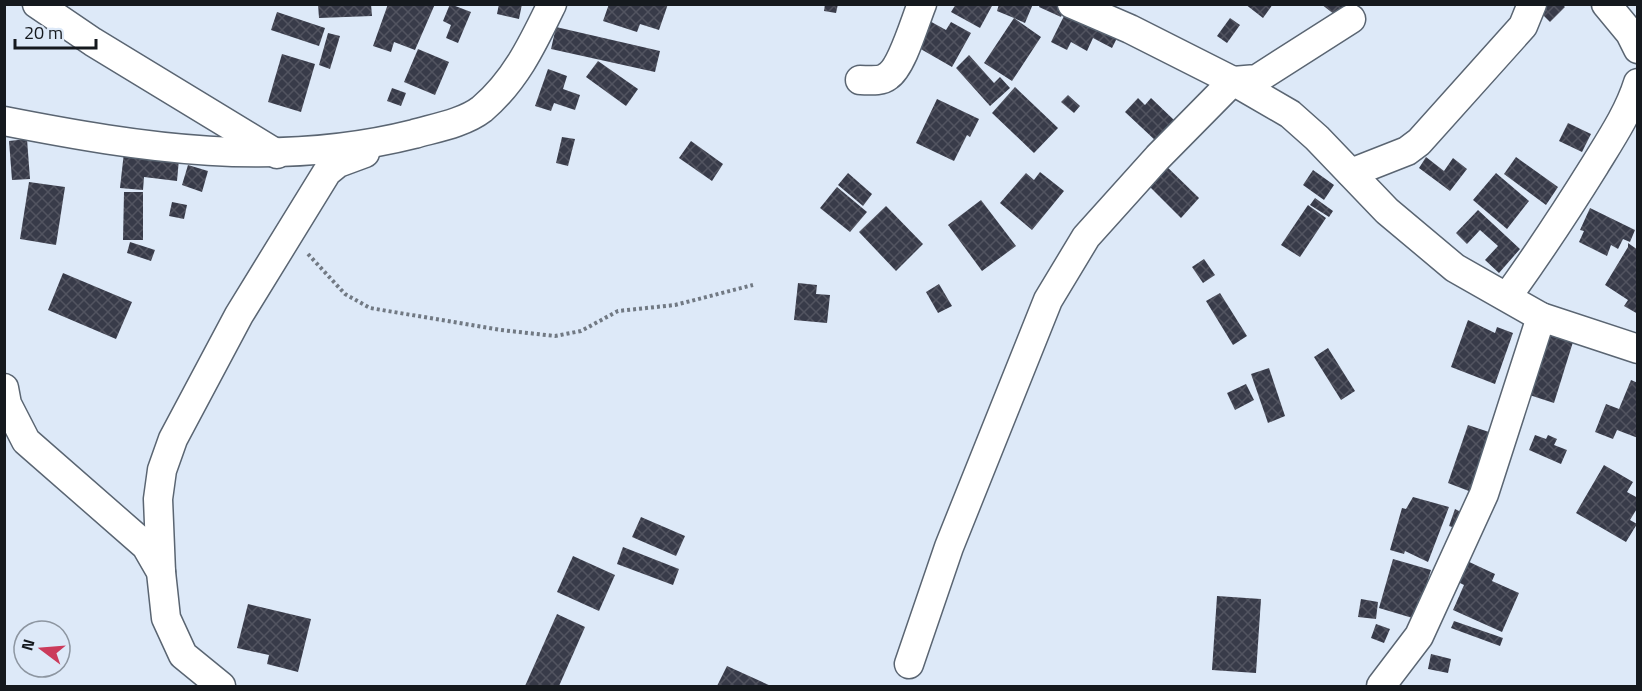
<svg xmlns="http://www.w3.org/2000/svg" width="1642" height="691" viewBox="0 0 1642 691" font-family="'Titillium Web',sans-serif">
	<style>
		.building { fill: url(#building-cross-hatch) }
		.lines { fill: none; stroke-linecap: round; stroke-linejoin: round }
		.street-casing { stroke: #5a6572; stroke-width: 31 }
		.path { stroke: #717983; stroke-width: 4; stroke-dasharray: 3 3; stroke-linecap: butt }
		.street { stroke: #fff; stroke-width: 28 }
	</style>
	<defs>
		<pattern id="building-cross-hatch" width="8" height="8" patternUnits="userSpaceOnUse" patternTransform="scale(1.5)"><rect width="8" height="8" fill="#383b49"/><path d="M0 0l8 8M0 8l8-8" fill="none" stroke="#525460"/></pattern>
	</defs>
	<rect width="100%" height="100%" fill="#dde9f8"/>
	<g class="building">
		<polygon points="318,4 371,4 372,16 319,18"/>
		<polygon points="388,4 435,4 415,50 394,42 391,52 373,46"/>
		<polygon points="450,4 471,12 458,43 446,38 451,25 443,21"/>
		<polygon points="499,4 522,4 519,19 497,14"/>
		<polygon points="609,4 668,4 659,30 640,24 637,32 603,21"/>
		<polygon points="825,4 838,4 836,13 824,11"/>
		<polygon points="956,4 993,4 980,28 951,12"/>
		<polygon points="999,4 1033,4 1025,23 1014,18 1041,37 1012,81 984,63 1014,18 997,11"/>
		<polygon points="1040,4 1066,4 1061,17 1039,7"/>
		<polygon points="1245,4 1273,4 1263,18"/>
		<polygon points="1321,4 1350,4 1339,18"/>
		<polygon points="1532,4 1562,4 1565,7 1550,22"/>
		<polygon points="1068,8 1119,34 1112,48 1093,38 1087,51 1071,42 1067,50 1051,42"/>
		<polygon points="277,12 325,28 319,46 271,30"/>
		<polygon points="1230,18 1240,25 1227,43 1217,36"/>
		<polygon points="926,19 946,30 951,22 971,33 952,67 912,44"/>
		<polygon points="556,27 660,51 655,72 551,49"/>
		<polygon points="328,33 340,36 330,69 319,65"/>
		<polygon points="418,49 449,62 435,95 404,82"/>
		<polygon points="282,54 315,64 301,112 268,102"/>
		<polygon points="969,55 994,83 1000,77 1010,88 990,106 956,68"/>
		<polygon points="598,61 638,89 626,106 586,77"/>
		<polygon points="548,69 567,76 563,89 580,95 575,110 554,103 551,111 535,106"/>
		<polygon points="1015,87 1058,128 1034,153 992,113"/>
		<polygon points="392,88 406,93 401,106 387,101"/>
		<polygon points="1068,95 1080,106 1074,113 1061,102"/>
		<polygon points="1138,98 1145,105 1151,98 1174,120 1156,141 1125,112"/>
		<polygon points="937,99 979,119 970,137 967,135 954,161 916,143"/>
		<polygon points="1568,123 1591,134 1582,152 1559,141"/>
		<polygon points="562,137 575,139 568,166 556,163"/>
		<polygon points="27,139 30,179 12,180 9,141"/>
		<polygon points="691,141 723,164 712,181 679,158"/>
		<polygon points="124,152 179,159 177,181 144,177 143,190 120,188"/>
		<polygon points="1426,157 1444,171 1453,158 1467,169 1450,191 1419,168"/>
		<polygon points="1516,157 1558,187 1546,205 1504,174"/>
		<polygon points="1160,160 1199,198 1181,218 1142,179"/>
		<polygon points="188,165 208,171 202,192 182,185"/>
		<polygon points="1313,170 1334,185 1324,200 1303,185"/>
		<polygon points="1040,172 1064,191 1032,230 1000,203 1026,173 1034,180"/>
		<polygon points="848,173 872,194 863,206 838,185"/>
		<polygon points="1496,173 1529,201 1507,229 1473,200"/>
		<polygon points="29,182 65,187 56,245 20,239"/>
		<polygon points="837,187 867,212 850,232 820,208"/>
		<polygon points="124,192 143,192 143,240 123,240"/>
		<polygon points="1315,198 1333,211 1329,217 1310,205"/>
		<polygon points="981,200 1016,246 982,271 948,225"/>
		<polygon points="172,202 187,205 184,219 169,216"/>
		<polygon points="1308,205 1326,218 1300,257 1281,245"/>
		<polygon points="886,206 923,244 896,271 859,232"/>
		<polygon points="1590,208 1635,230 1630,242 1623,239 1618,249 1611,245 1607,256 1579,242 1584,231 1580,230"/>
		<polygon points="1478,210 1520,249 1499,273 1485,260 1498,246 1480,230 1467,244 1456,233"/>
		<polygon points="130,242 155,250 151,261 127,253"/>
		<polygon points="1628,243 1638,250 1638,314 1624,306 1628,300 1605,285 1628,247"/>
		<polygon points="1204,259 1215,275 1203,283 1192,267"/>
		<polygon points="63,273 132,302 116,339 48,310"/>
		<polygon points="798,283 817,285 816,294 830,295 827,323 794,320"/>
		<polygon points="939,284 952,306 938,313 926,292"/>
		<polygon points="1220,293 1247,336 1233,345 1206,301"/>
		<polygon points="1468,320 1495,333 1497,327 1513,333 1495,384 1451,367"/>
		<polygon points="1542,332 1573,342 1554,403 1523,393"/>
		<polygon points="1328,348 1355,391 1341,400 1314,357"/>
		<polygon points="1269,368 1285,416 1268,423 1251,374"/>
		<polygon points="1631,380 1638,383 1638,438 1617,430 1613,439 1595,432 1606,404 1619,409"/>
		<polygon points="1246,384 1254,400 1235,410 1227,393"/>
		<polygon points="1468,425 1495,434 1474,493 1448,483"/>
		<polygon points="1535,435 1546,439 1548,435 1557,439 1554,445 1567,450 1561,464 1529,450"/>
		<polygon points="1604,465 1633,482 1627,492 1638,498 1638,507 1630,520 1637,524 1626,542 1576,513"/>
		<polygon points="1413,497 1449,507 1428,562 1405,551 1404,554 1390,550 1402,508 1406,509"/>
		<polygon points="1455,509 1461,512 1455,528 1449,526"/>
		<polygon points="641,517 685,536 676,556 632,537"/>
		<polygon points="623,547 679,569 673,585 617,564"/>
		<polygon points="573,556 615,575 599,611 557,592"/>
		<polygon points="1393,559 1431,570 1416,619 1379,608"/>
		<polygon points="1465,560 1495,574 1492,581 1519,593 1502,632 1453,610 1464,585 1456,581"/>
		<polygon points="1217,596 1261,599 1256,673 1212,670"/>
		<polygon points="1361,599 1378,602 1376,619 1358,617"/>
		<polygon points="248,604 311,619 298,672 267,664 269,655 237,648"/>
		<polygon points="557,614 585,627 559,686 525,686"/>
		<polygon points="1454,621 1503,638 1500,646 1451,628"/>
		<polygon points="1376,624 1390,629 1384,643 1371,638"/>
		<polygon points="1431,654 1451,659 1448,673 1428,669"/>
		<polygon points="727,666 771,686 717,686"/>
	</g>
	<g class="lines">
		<defs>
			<g id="street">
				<polyline points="37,4 93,42 277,154"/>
				<polyline points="1072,4 1130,29 1233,81 1290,114 1317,138 1387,211 1455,268 1541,317 1638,349"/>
				<polyline points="1606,4 1630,33 1638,49"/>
				<path d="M860,80c8,0 21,2 28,-4 14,-9 27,-55 34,-72"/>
				<path d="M4,121c138,27 271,48 410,13 21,-6 50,-11 68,-25 34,-29 51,-66 70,-105"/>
				<polyline points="1351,173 1407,151 1419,142 1523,26 1532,4"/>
				<path d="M1507,297c31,-43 60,-87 88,-132 16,-26 34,-53 43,-82"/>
				<polyline points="4,388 7,404 26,441 146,546 161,572 166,618 183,655 221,686"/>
				<polyline points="161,572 158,499 162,470 173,439 239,315 327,172 338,163 365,153"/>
				<polyline points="909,664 949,547 1048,300 1086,237 1158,157 1233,81 1257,79 1351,19"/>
				<polyline points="1381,686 1419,636 1484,494 1541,317"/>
			</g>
		</defs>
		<use href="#street" class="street-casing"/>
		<polyline class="path" points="308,254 345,294 370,308 501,330 555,336 581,331 618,311 675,305 753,285"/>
		<use href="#street" class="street"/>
	</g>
	<rect width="1642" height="691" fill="none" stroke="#15191e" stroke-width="12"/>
	<g transform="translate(42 649) rotate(286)"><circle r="28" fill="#dde9f8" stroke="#8d96a1" stroke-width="1.5"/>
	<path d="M0-4.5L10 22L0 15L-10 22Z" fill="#cb3b5b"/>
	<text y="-9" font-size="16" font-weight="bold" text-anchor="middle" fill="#15191e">N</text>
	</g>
	<path d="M15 39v9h81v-9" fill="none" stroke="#15191e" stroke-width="3"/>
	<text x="24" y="39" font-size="18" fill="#15191e" stroke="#dde9f8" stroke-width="4.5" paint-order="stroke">20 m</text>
</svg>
